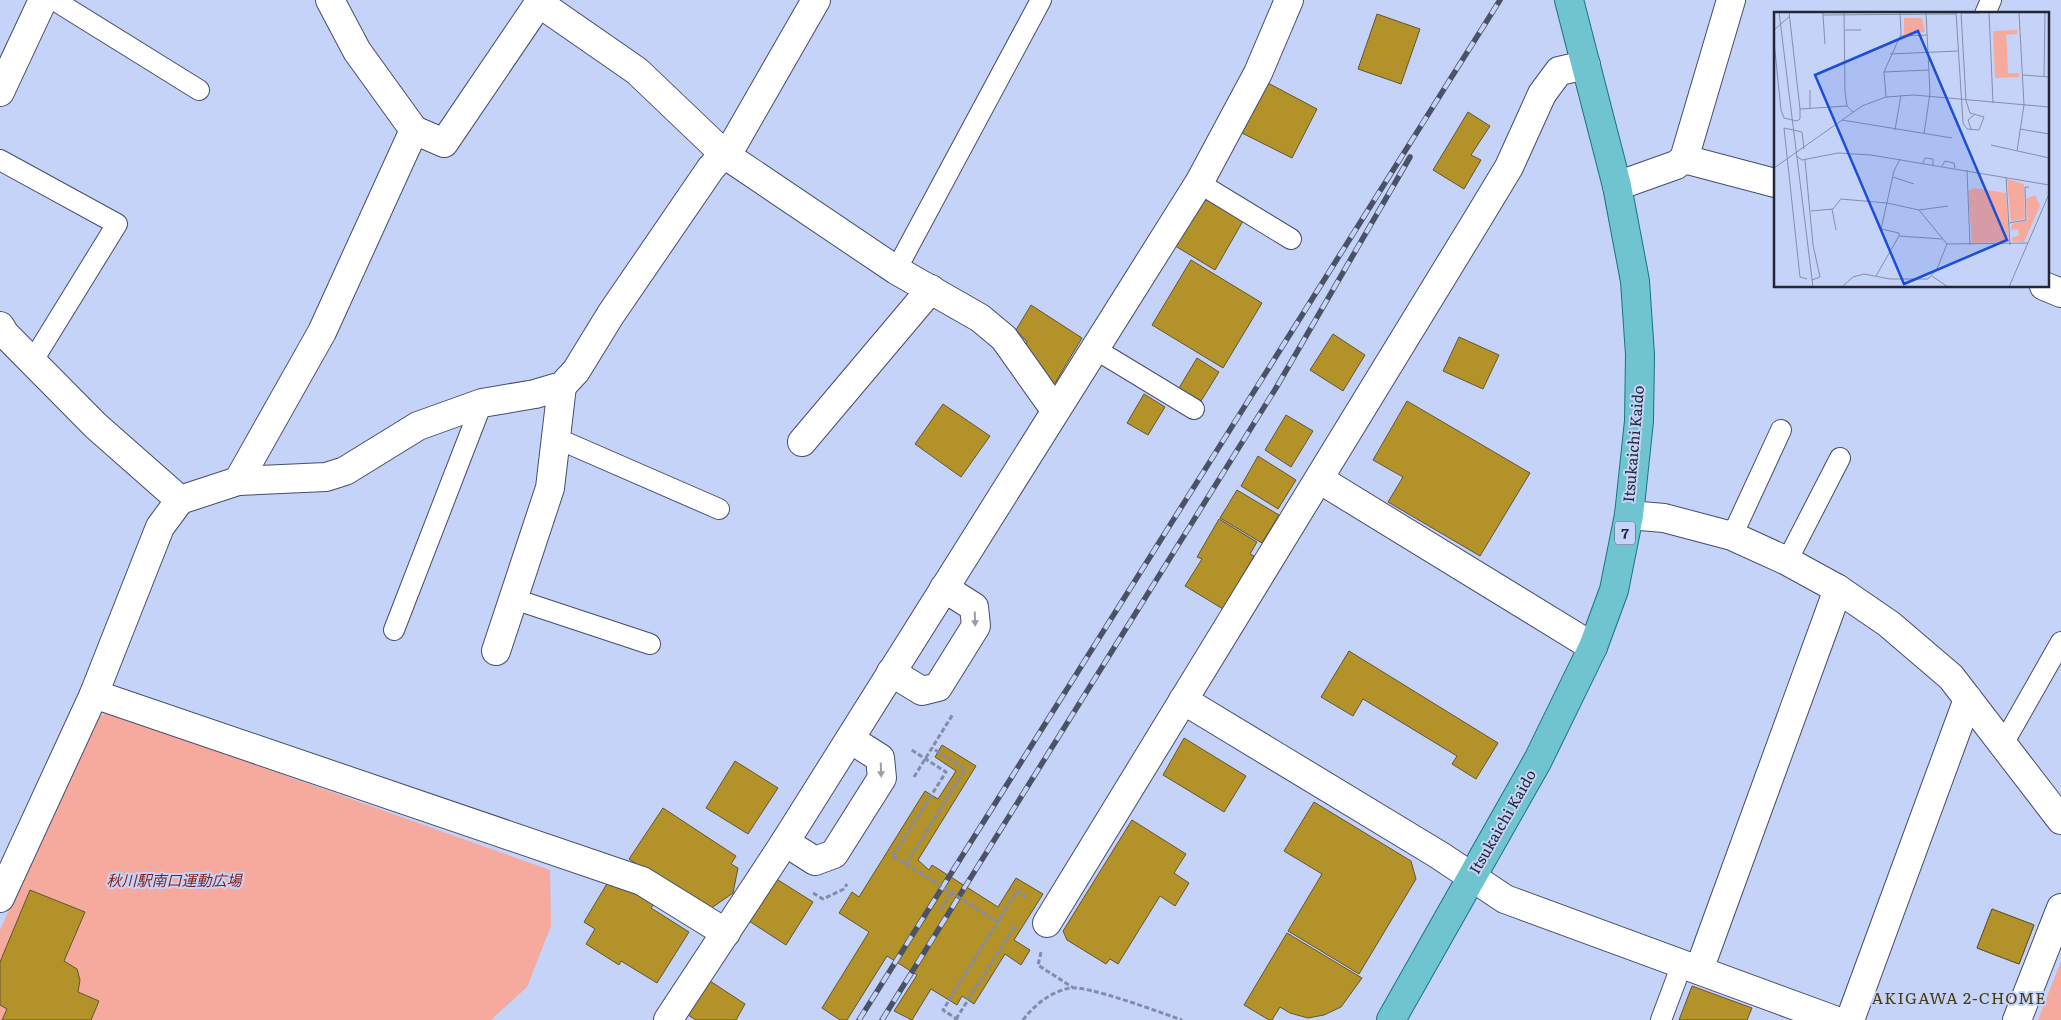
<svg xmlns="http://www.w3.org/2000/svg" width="2061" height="1020" viewBox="0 0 2061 1020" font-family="Literata,'Noto Sans JP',serif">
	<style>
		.green { fill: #f6aa9d }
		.building { fill: #b4922a; stroke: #625532 }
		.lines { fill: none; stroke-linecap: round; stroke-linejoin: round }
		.lane-casing { stroke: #444e6d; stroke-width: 22 }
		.street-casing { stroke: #444e6d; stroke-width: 30 }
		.primary-casing { stroke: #167484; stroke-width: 30 }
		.path { stroke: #838ca8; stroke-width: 3; stroke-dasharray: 5 2.5; stroke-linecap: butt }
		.lane { stroke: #fff; stroke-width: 20 }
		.street { stroke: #fff; stroke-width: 28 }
		.primary { stroke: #6fc4cf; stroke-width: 28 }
		.rail-casing { stroke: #4b5266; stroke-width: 5.5 }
		.rail { stroke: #c6d3f8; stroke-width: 4; stroke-dasharray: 11; stroke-linecap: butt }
		.path-bridge { stroke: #838ca8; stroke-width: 3; stroke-dasharray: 5 2.5; stroke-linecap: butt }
		.oneway { fill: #9c9ea4 }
		.labels { text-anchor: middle; stroke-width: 4; stroke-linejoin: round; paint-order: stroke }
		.shield { fill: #c6d3f8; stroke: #535b70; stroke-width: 1 }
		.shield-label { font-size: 14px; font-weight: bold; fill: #222735 }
		.street-label { font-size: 15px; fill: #222735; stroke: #c6d3f8 }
		.park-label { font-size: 15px; font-style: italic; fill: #891a11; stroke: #c6d3f8 }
		.neighbourhood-label { font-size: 16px; letter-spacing: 1px; fill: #483a11; stroke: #c6d3f8 }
		.inset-road { fill: none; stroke: #848eaa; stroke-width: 1 }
		.view { fill: #1d4ed8; fill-opacity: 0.15; stroke: #1d4ed8; stroke-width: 2.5 }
		.inset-edge { fill: none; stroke: #222735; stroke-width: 2.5 }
	</style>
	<rect width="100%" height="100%" fill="#c6d3f8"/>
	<g class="green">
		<polygon points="108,712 550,870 551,926 527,987 491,1020 0,1020 0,930 95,719"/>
		<polygon points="2061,961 2061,1020 2038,1020"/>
	</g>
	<g class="building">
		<polygon points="1377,14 1420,29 1401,84 1358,69"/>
		<polygon points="1266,82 1317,109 1292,158 1240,132"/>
		<polygon points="1468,112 1490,126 1471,155 1481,160 1464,189 1433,170"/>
		<polygon points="1208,200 1243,221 1215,270 1172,244 1196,203"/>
		<polygon points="1191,260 1262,303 1223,368 1152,325"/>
		<polygon points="1031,305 1082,338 1052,388 1022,350 1027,342 1016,330"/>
		<polygon points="1333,334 1365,355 1343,391 1310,370"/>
		<polygon points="1459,337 1499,355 1483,389 1443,371"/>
		<polygon points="1197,358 1219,372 1201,401 1179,388"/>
		<polygon points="1144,394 1165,407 1148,435 1127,423"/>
		<polygon points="1407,401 1530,473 1480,556 1388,502 1403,477 1373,460"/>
		<polygon points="943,404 990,436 961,477 915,444"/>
		<polygon points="1286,415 1313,431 1291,467 1265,450"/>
		<polygon points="1258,456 1296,480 1278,509 1241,486"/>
		<polygon points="1237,490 1279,515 1262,543 1220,518"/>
		<polygon points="1219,519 1257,542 1250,554 1254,556 1223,609 1185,586 1202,559 1197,557"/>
		<polygon points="1349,651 1498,743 1476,779 1452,764 1457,756 1363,699 1353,716 1321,697"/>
		<polygon points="1184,738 1246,776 1224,812 1163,775"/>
		<polygon points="942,745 976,766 918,860 929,870 932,865 998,907 1016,878 1043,894 1014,940 1030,950 1021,965 1005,954 974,1004 962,996 957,1005 931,989 912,1020 894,1011 917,975 887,956 847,1020 840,1020 822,1008 869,932 839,913 852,892 859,897 925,791 938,799 956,771 935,757"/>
		<polygon points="735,761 778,788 748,834 706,808"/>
		<polygon points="1314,802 1411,861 1416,879 1359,974 1288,931 1322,874 1284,851"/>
		<polygon points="663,808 736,856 731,864 738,868 733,893 710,909 690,900 629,859"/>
		<polygon points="1132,820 1186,854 1174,873 1189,883 1175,906 1160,896 1118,964 1110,959 1106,964 1067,940 1063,931"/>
		<polygon points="611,877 654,904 651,908 689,932 657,983 621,961 619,965 586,944 595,929 584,922"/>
		<polygon points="775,878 813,902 786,945 749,921"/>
		<polygon points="30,890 85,912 64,961 77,969 80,980 78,992 99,1001 91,1020 2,1020 7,1009 0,1005 0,962"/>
		<polygon points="1992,909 2034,925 2019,964 1977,948"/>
		<polygon points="1992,909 2034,925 2019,964 1977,948"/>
		<polygon points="1287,933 1362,978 1341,1007 1324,1015 1308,1018 1290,1013 1280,1007 1272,1020 1269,1020 1244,1005"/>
		<polygon points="710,981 745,1004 736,1020 696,1020 688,1015"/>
		<polygon points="1692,986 1752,1008 1747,1020 1679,1020"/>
	</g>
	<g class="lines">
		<defs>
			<g id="lane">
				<polyline points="54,0 199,90"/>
				<polyline points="1985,14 1991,0"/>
				<polyline points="0,160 117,224 32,362"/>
				<polyline points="1199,183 1291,239"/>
				<polyline points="896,270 1041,0"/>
				<polyline points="1095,349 1194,409"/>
				<polyline points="556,438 719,509"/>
				<polyline points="1732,536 1781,430"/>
				<polyline points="1787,561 1840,458"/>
				<polyline points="514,599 650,644"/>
				<polyline points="394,630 482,403"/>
				<polyline points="2003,744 2061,642"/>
				<polyline points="1661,1020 1682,964"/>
			</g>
			<g id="street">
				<polyline points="0,92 43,0"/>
				<polyline points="414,130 444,143 539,3 637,71 724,154 896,270 980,318 1004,338 1055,410"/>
				<polyline points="1684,159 1731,0"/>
				<polyline points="1617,186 1676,165 1684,159 1775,183"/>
				<polyline points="2044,286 2061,293"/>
				<polyline points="0,326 5,334 96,426 180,500"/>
				<polyline points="802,442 931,289"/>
				<polyline points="1319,479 1593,647"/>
				<polyline points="238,481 322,332 414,130 357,51 330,0"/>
				<polyline points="1629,515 1664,518 1732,536 1787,561 1838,589 1889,624 1951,677 2061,820"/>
				<polyline points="496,651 550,488 562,386"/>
				<polyline points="891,672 922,691 938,687 976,626 974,607 944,588"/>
				<polyline points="94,694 642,881 726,933"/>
				<polyline points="1183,700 1439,855 1505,899 1834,1020"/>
				<polyline points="785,842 815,861 834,854 882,778 880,758 850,739"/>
				<polyline points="0,898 94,694 160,527 180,500 238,481 326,477 345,471 418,426 482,403 535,394 562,386 576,371 611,314 711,168 734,143 816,0"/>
				<polyline points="1047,923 1477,220 1509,167 1542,94 1559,71 1586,65"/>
				<polyline points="1699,970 1838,589"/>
				<polyline points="668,1020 785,842 1199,183 1258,73 1289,0"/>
				<polyline points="1850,1020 1968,699"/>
				<polyline points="2017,1020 2061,908"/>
			</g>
			<polyline id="primary" points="1391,1020 1538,760 1593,647 1614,590 1629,515 1639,421 1640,355 1635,281 1617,186 1569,0"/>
		</defs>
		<use href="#lane" class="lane-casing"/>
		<use href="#street" class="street-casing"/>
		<use href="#primary" class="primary-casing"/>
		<g class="path">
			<polyline points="914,777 953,714"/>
			<polyline points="893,856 946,772 910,749"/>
			<polyline points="906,864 965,769 932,748"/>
			<polyline points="813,893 823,899 844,889 847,884"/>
			<polyline points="940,910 951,893"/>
			<polyline points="1041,952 1038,965 1072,987"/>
			<polyline points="956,1019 1016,924"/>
			<polyline points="958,1020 943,1010 1017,891 1026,897"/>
			<path d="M1023,1020c12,-16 28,-28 47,-32 17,-3 92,25 112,32"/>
		</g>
		<use href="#lane" class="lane"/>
		<use href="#street" class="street"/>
		<use href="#primary" class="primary"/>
		<defs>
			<g id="rail">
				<polyline points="859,1020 1500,0"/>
				<polyline points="882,1020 1276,388 1410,157"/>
			</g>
		</defs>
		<use href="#rail" class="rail-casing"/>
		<use href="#rail" class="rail"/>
		<polyline class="path-bridge" points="893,856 998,922"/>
	</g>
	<defs><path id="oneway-solid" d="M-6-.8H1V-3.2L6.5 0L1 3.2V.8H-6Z" transform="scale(1.25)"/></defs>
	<g class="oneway">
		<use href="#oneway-solid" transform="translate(975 619) rotate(88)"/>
		<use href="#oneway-solid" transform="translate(881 770) rotate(88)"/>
	</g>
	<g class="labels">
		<rect class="shield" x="1615" y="521.5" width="20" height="23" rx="4"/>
		<g class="shield-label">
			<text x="1625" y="538">7</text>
		</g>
		<g class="street-label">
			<text transform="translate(1634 444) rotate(-85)" y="5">Itsukaichi Kaido</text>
			<text transform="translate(1503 822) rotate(-60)" y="5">Itsukaichi Kaido</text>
		</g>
		<g class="park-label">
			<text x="174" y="886">秋川駅南口運動広場</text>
		</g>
		<g class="neighbourhood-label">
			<text x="1959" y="1004">AKIGAWA 2-CHOME</text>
		</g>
	</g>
	<g transform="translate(1774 12)">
		<rect width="275" height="275" fill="#c6d3f8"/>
		<path d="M130,6h18l3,14 -21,3zM243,18v4l-11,1 1,14 1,24h11v4l-24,1 -2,-47zM233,167l17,5 1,34 -14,4zM200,176l32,5 3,49 -37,1 -4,-52zM261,183l5,11 -16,36 -12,-1v-4l7,-1 -1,-7 -7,1 1,-6 16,-4 -2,-21z" fill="#f6aa9d"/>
		<path class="inset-road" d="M5,0l34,275M49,0v3l133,-1M70,0l1,80 2,14 6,6M182,0l7,111 4,6 12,1 5,-13 -14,-4 -4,-12 -5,-89M215,0l4,91M187,1h19M49,3l2,29M0,18l16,-14M71,18h16M126,24l27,-1M0,30l7,68 3,8 13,3 3,-2v-10l-11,-97M116,42l68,-3M110,60l45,-2M249,63l26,2M270,65l1,-65M36,78v19M112,85l-2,-25 17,-38 -1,-22M26,97l47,-3M68,108l110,18M197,117l-3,-9 7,-6M246,117l29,5M121,118l6,-35M150,122l6,-41 -4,-81M217,133l58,13M30,137l-2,-17 -18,-4 16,149 7,2M243,139l7,-46 -5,-93M22,144l6,4 36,-7 33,2 178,30M31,148l8,85 7,32 -8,3M149,151l2,-5 8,1v6M168,154l3,-5 9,2 1,5M0,156l88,-62 24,-9 28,-2 135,12M193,158l3,75M119,165l21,7M232,165l4,68M58,197l4,21M145,198l29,-4M37,199l22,-2 8,-10 46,4 32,7 28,34 81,-1M235,211l17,-3 -1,-33h4M125,224v-3l-18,-4 13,-58 6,-12M102,264l23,-40 43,3M158,264l16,11M68,275l11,-10 11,-3 26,5h38l9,-10 10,-25M235,275l40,-93"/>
		<path class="view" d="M144,19l89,209 -103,44 -89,-209z"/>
		<rect width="275" height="275" class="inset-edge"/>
	</g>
</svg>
